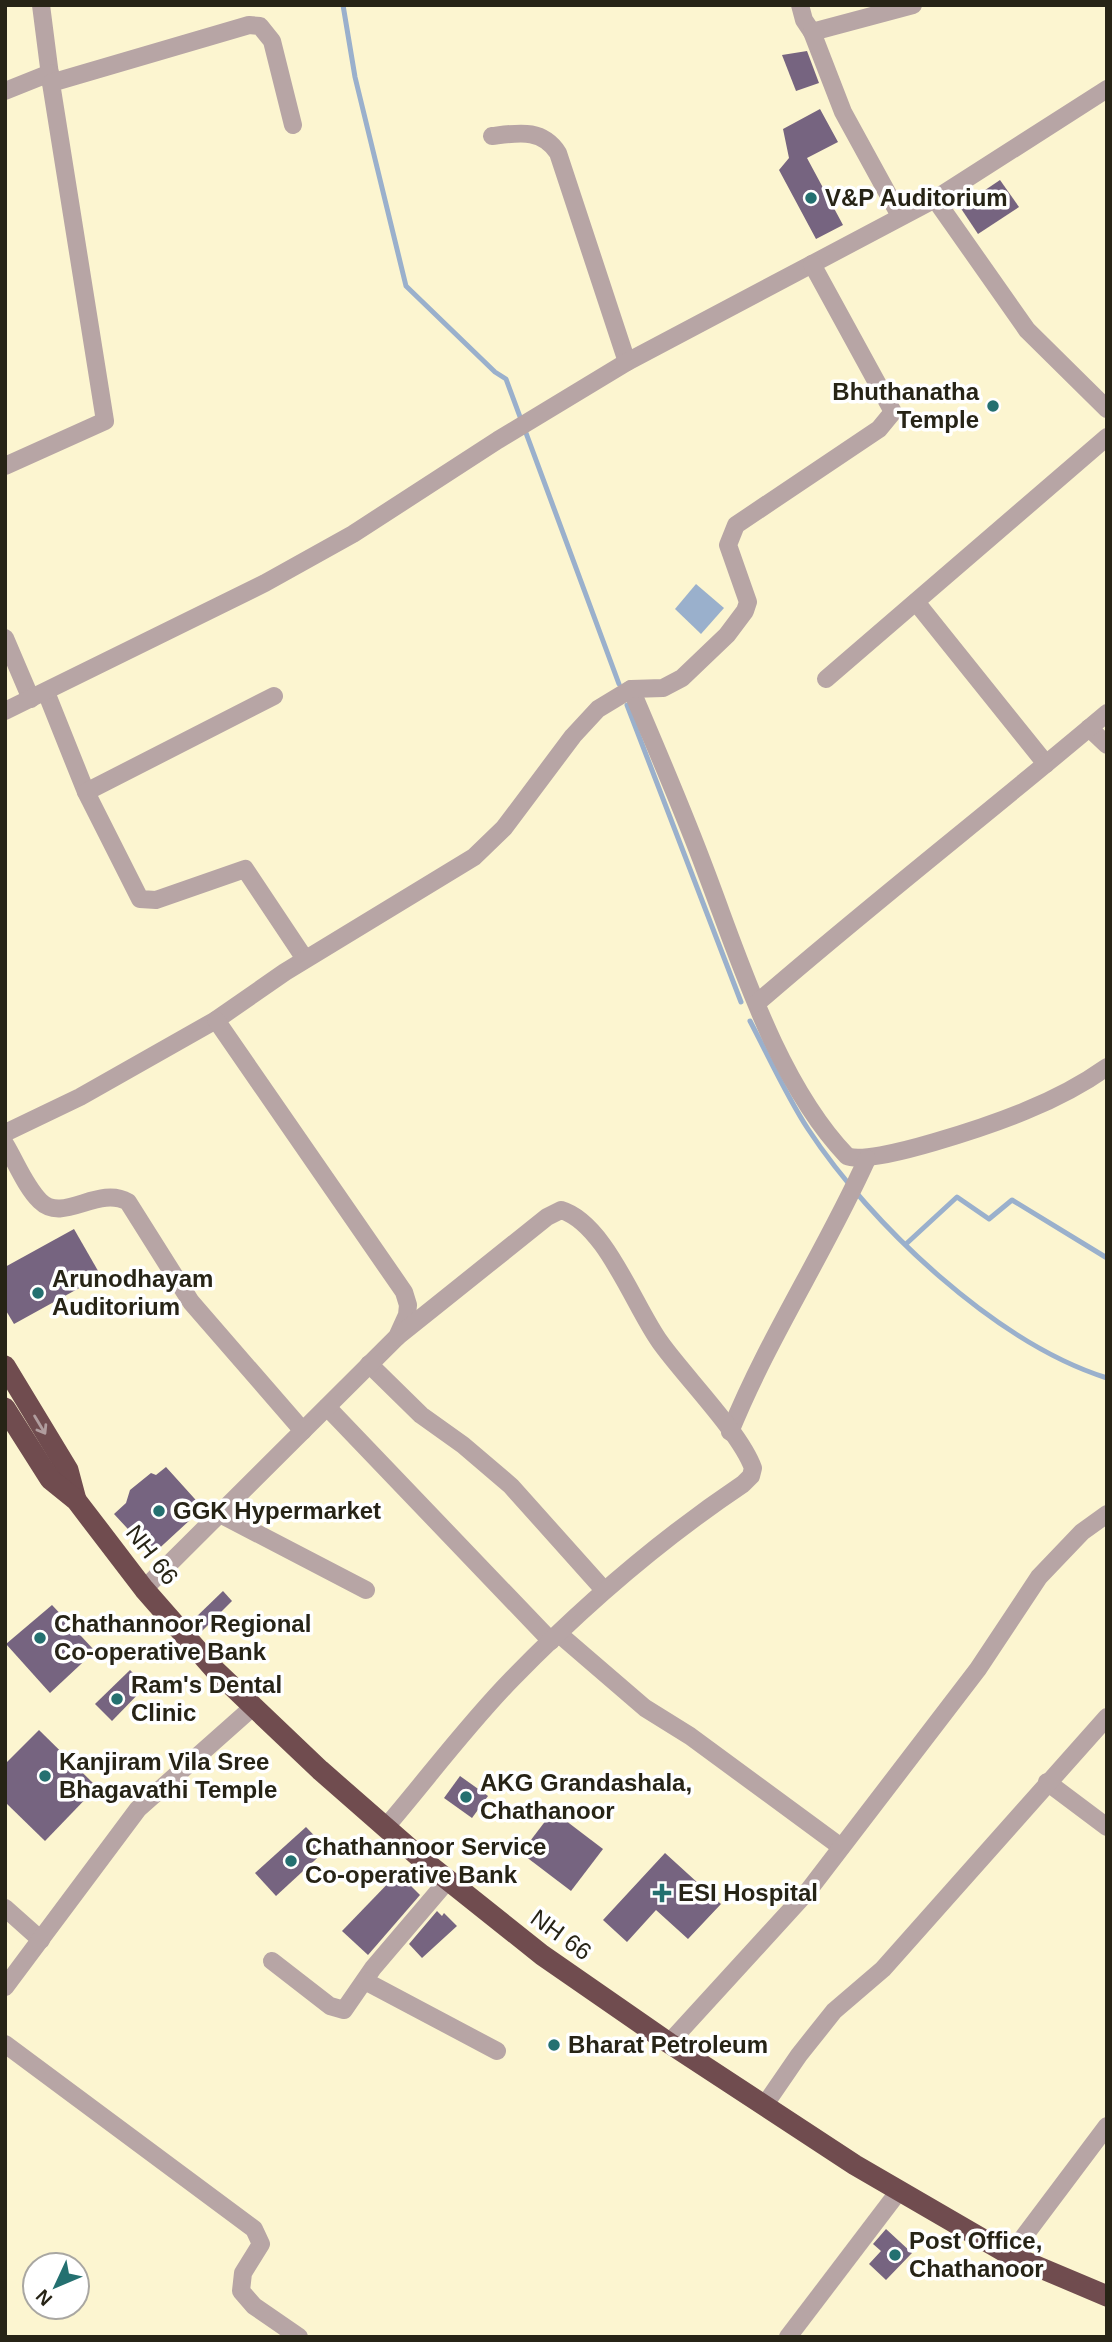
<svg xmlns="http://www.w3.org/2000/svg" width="1112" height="2342" viewBox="0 0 1112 2342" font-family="Helvetica,sans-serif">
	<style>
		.water { fill: #9ab0cc }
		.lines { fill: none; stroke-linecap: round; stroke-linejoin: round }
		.stream { stroke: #9ab0cc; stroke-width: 5 }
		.building { fill: #766480 }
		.minor { stroke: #b7a5a5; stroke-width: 18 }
		.highway { stroke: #704c4f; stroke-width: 21 }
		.oneway { stroke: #b09d9e }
		.poi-dot { fill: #247070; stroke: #fff; stroke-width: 2.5 }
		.labels { text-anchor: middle; stroke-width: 7; stroke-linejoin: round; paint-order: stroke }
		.poi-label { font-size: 24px; font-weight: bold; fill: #272416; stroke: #fff; text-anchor: start }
		.street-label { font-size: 24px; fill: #272416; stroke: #fff }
	</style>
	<rect width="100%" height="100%" fill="#fcf5d0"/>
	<polygon class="water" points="696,584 724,608 701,634 675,609"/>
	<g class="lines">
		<g class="stream">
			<polyline points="343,5 355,77 406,286 495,372 506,379 619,684"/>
			<polyline points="627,705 741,1002"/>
			<path d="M750,1021c19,36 36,74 58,108 63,96 188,214 299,249"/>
			<polyline points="906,1244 957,1197 989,1219 1012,1200 1107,1258"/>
		</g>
	</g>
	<g class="building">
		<polygon points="807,51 819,83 796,91 782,55"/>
		<polygon points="820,109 838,142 807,158 843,225 816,239 779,170 789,158 783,129"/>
		<polygon points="1000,180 1019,207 978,234 960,207"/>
		<polygon points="74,1229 101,1276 14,1324 5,1309 5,1267"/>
		<polygon points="166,1467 203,1508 152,1555 114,1514 126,1503 130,1490 151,1473 156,1475"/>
		<polygon points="223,1591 232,1601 202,1631 192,1621"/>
		<polygon points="52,1605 95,1651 50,1693 6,1644"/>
		<polygon points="130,1670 146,1686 112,1721 95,1704"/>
		<polygon points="39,1730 97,1787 45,1841 5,1802 5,1764"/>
		<polygon points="460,1776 488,1796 472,1818 444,1798"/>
		<polygon points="553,1811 603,1849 571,1891 521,1853"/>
		<polygon points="306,1827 327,1849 276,1896 255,1873"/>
		<polygon points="665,1853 721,1904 688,1939 656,1910 627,1942 603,1920"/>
		<polygon points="398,1873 420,1895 368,1955 342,1931"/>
		<polygon points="437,1911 442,1916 444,1913 457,1926 422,1958 409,1944"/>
		<polygon points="886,2229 912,2253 886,2280 869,2264 881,2251 873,2244"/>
	</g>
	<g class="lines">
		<g class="minor">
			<polyline points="41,5 51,83"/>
			<polyline points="800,5 804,20 812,32"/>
			<polyline points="5,91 50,73"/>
			<path d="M492,136c26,-3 50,-8 66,17l69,209"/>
			<polyline points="935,199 1027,330 1107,409"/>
			<polyline points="900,216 843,112 812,32 913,5"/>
			<polyline points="5,466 105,421 51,83 249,25 260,26 272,41 293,125"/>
			<polyline points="916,602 1046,764"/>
			<polyline points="5,638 31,699"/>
			<polyline points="826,679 1107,437"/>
			<path d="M631,689c26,61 52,121 75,183 35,92 72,212 141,284 24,11 149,-33 178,-45 27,-11 58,-27 82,-44"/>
			<polyline points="46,692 86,792 140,899 156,900 245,869 305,959"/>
			<polyline points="5,711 265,583 353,534 498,440 627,362 935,199 1107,89"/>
			<polyline points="1089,728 1107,745"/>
			<polyline points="86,792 274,696"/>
			<path d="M757,1003c114,-99 234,-192 350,-290"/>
			<polyline points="5,1133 80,1097 216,1020 285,972 474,857 504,828 573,736 598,709 631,689 663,688 682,678 727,635 745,611 748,602 728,545 736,525 879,429 893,412 812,264"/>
			<path d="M5,1144c11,18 20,42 35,57 23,23 58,-16 88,1l63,100 112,129"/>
			<polyline points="369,1364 421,1415 463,1445 511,1486 604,1590"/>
			<polyline points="327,1407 551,1641"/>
			<path d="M730,1432c38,-94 95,-180 137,-273"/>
			<polyline points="218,1513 366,1590"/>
			<polyline points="144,1589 397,1337 407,1315 408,1305 404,1292 216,1020"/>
			<polyline points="559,1634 645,1708 690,1736 841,1847"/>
			<polyline points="1047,1782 1107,1827"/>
			<path d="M385,1828c42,-49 82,-103 127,-149 72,-74 146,-138 231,-195l8,-8 2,-8c-13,-36 -69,-92 -93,-126 -26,-36 -55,-119 -99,-132l-14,7 -150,120"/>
			<polyline points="5,1908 41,1940"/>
			<polyline points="272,1961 330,2006 344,2010 373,1968 448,1880"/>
			<polyline points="365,1981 497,2051"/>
			<polyline points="5,1987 138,1809 253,1707"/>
			<polyline points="669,2043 808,1891 978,1669 1039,1577 1082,1532 1107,1514"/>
			<polyline points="5,2044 254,2229 261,2244 243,2273 241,2291 254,2306 299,2337"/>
			<polyline points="764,2106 799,2055 834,2011 883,1969 1107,1717"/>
			<polyline points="1010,2255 1107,2126"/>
			<polyline points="788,2337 899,2191"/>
		</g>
		<g class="highway">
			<polyline points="5,1366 68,1470 76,1500"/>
			<polyline points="5,1408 50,1479 76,1500 144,1589 215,1670 320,1770 424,1861 542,1955 669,2043 855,2165 1010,2255 1107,2296"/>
		</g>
	</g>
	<defs><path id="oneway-shaft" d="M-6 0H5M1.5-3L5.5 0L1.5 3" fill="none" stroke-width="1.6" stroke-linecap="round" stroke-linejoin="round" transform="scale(1.75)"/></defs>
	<use class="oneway" href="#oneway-shaft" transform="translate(40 1425) rotate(59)"/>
	<g class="poi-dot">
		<circle cx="811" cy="198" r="7"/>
		<circle cx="993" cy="406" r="7"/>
		<circle cx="38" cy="1293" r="7"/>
		<circle cx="159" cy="1511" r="7"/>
		<circle cx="40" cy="1638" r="7"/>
		<circle cx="117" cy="1699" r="7"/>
		<circle cx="45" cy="1776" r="7"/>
		<circle cx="466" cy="1797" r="7"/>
		<circle cx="291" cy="1861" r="7"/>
		<path d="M658.5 1882.5h7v7h7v7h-7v7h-7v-7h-7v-7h7z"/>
		<circle cx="554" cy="2045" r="7"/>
		<circle cx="895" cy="2255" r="7"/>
	</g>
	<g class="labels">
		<g class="poi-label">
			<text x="825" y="206">V&amp;P Auditorium</text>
			<text x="979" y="400" text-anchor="end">Bhuthanatha<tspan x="979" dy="28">Temple</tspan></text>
			<text x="52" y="1287">Arunodhayam<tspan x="52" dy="28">Auditorium</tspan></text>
			<text x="173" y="1519">GGK Hypermarket</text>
			<text x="54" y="1632">Chathannoor Regional<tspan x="54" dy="28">Co-operative Bank</tspan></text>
			<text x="131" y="1693">Ram's Dental<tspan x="131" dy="28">Clinic</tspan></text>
			<text x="59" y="1770">Kanjiram Vila Sree<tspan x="59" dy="28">Bhagavathi Temple</tspan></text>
			<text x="480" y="1791">AKG Grandashala,<tspan x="480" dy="28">Chathanoor</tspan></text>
			<text x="305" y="1855">Chathannoor Service<tspan x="305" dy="28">Co-operative Bank</tspan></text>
			<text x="678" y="1901">ESI Hospital</text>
			<text x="568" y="2053">Bharat Petroleum</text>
			<text x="909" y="2249">Post Office,<tspan x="909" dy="28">Chathanoor</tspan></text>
		</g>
		<g class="street-label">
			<text transform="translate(152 1555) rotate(52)" y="8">NH 66</text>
			<text transform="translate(561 1935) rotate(36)" y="8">NH 66</text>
		</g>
	</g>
	<rect width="1112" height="2342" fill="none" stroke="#272416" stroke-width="14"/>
	<g transform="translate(56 2286) rotate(226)"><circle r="33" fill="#ffffff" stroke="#a9a7a2" stroke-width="2"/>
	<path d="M0-5L12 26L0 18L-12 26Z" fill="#247070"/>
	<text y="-10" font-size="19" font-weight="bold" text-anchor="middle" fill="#272416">N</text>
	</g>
</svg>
